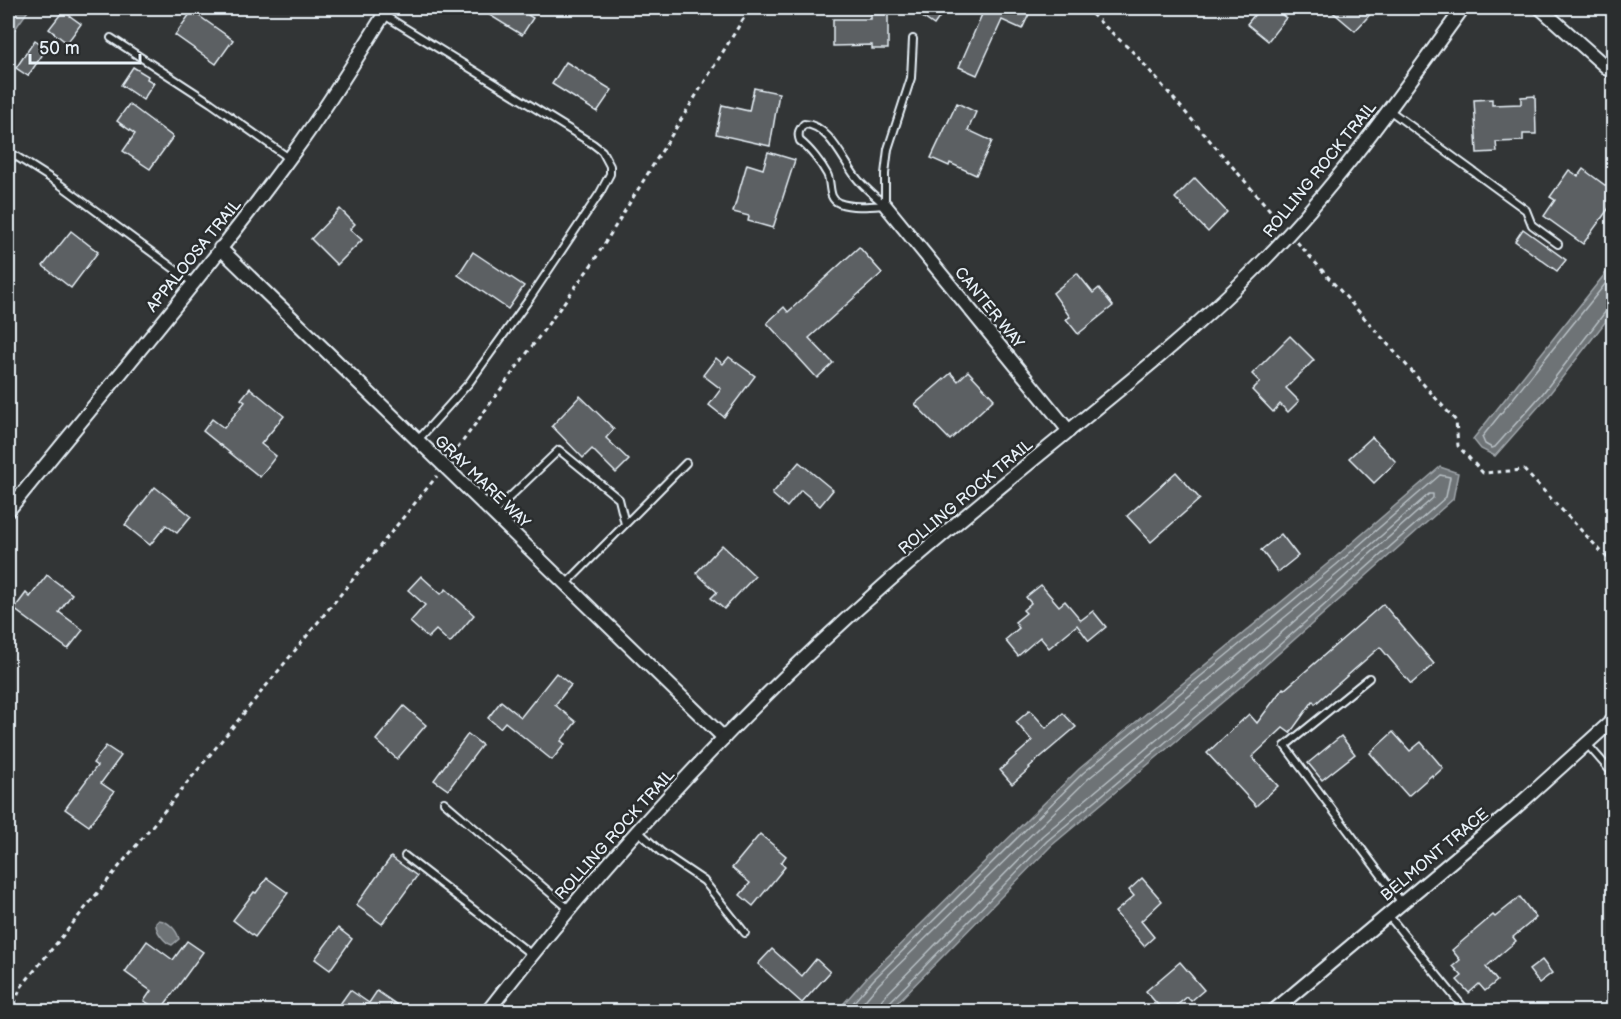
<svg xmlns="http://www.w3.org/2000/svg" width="1621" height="1019" viewBox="0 0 1621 1019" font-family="'Balsamiq Sans',sans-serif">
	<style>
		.water { fill: #6e7376; stroke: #9fa5aa; stroke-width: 1.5 }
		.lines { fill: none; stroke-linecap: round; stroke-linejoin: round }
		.shore { stroke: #b7bfc4; stroke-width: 1.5 }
		.building { fill: #5c6063; stroke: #e8f1f8; stroke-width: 1.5 }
		.service-casing { stroke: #e8f1f8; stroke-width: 10 }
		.minor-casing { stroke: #e8f1f8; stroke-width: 16 }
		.path { stroke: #e8f1f8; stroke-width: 3; stroke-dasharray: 4.5 4.5; stroke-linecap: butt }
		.service { stroke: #2a2d2e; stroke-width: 6 }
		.minor { stroke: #2a2d2e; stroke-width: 12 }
		.labels { text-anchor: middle; stroke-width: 5; stroke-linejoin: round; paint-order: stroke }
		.street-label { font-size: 16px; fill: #e8f1f8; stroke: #2a2d2e }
	</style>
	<rect width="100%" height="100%" fill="#323536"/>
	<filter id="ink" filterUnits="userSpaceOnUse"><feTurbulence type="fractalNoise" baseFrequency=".0167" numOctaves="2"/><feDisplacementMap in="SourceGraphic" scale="12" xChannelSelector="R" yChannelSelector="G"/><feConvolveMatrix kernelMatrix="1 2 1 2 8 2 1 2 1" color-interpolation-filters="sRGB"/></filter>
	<g filter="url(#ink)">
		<g class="water">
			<polygon points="8,8 30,8 8,39"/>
			<polygon points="1613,264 1613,312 1547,397 1495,456 1481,449 1473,439"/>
			<polygon points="1440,467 1458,473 1453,499 1244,684 1051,846 889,1011 837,1011 869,975 1079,769 1332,560"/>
			<path d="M159,920c9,1 18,10 20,19l-7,6c-7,-2 -17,-14 -16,-22z"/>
		</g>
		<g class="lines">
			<g class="shore">
				<polyline points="1614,273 1482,437 1485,444 1492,448 1495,447 1543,393 1606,311 1614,309"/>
				<polyline points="845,1012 874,979 1083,773 1336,565 1440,475 1450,477 1446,497 1240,680 1047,841 887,1005 885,1012"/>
				<polyline points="855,1012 879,984 1088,779 1341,571 1429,494 1433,494 1433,498 1235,674 1042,836 882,999 878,1012"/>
			</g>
		</g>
		<g class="building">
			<polygon points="478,8 532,8 528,15 533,18 522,35"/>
			<polygon points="871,8 888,8 888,49 872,49 872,45 833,46 833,19 871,19"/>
			<polygon points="927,8 946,8 934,25 921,16"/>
			<polygon points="973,8 1032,8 1022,29 1002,20 977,75 959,67 983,12"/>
			<polygon points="1260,8 1273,8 1286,18 1268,41 1247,24"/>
			<polygon points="1328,8 1376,8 1355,31"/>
			<polygon points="63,11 81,24 67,43 49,29"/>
			<polygon points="192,11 233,40 216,64 175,35"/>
			<polygon points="35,40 47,48 28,76 16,68"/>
			<polygon points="566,62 612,90 597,112 552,84"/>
			<polygon points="133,67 148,76 147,79 154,83 143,100 121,85"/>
			<polygon points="754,88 779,93 770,146 716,134 722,105 749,111"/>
			<polygon points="1535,96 1536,134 1523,134 1523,141 1496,142 1497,152 1477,153 1474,100 1492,99 1492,105 1521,104 1521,97"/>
			<polygon points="957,103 976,112 968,130 992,141 976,175 950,163 949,166 931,158"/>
			<polygon points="129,104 173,137 150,169 123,151 135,134 117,121"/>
			<polygon points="768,152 795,160 773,228 748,221 749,216 733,212 747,164 763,169"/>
			<polygon points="1583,169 1614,192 1614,201 1583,244 1544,216 1555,200 1550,197 1569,170 1578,176"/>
			<polygon points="1195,178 1227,212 1208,232 1175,198"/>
			<polygon points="340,209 355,224 350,229 362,240 337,265 311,239"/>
			<polygon points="1523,229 1566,260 1557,271 1515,241"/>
			<polygon points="71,231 98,252 71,288 43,266"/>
			<polygon points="859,247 882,273 809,338 833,363 817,378 767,323 784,307 788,312"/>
			<polygon points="473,252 524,286 508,309 458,275"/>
			<polygon points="1077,273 1093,293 1099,288 1113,306 1078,334 1066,319 1070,317 1053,293"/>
			<polygon points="1290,336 1314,360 1286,388 1299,401 1288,412 1280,404 1273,412 1252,390 1260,382 1252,374"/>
			<polygon points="729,357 755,376 724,417 709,405 721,389 703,375 716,358 723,364"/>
			<polygon points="968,371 994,399 950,440 915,404 951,373 958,381"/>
			<polygon points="250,388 284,416 261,444 276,456 260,477 203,431 212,419 224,428 245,402 241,399"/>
			<polygon points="580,396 614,429 606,438 629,460 616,473 592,449 583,458 552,426"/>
			<polygon points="1372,437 1396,462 1374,483 1349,458"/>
			<polygon points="799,462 833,490 820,506 801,490 787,507 772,494"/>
			<polygon points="1176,472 1200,499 1151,542 1127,516"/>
			<polygon points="155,487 191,516 177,533 166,525 150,545 125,525"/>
			<polygon points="1281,534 1298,556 1278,572 1261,550"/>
			<polygon points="722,545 755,576 724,609 711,598 717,592 696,573"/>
			<polygon points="47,575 72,594 59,612 83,630 68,649 14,609 26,593 30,597"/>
			<polygon points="421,576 441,594 446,589 474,615 450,643 436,630 428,638 410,622 425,605 408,590"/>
			<polygon points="1041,585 1059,606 1065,601 1081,620 1093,611 1106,627 1089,641 1077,625 1049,648 1040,637 1018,656 1005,640 1019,628 1015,622 1026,613 1023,610 1031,603 1026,597"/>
			<polygon points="1383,604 1434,664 1411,684 1380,647 1315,704 1313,701 1290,733 1283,728 1252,757 1278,786 1256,806 1207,753 1249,714 1257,723 1283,688 1285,689"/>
			<polygon points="556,673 571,685 555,705 576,722 561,741 565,744 552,760 505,722 500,728 488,718 501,701 521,717"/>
			<polygon points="404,706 426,725 397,759 376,740"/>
			<polygon points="1030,710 1046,728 1063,713 1076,727 1029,767 1030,768 1012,784 1000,770 1032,741 1016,722"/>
			<polygon points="1393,732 1410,751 1421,742 1443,768 1433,777 1432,775 1408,796 1370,753"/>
			<polygon points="468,734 482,745 448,790 434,780"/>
			<polygon points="1341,736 1355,754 1322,780 1308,763"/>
			<polygon points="106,746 121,756 101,783 114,792 89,826 65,809 97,766 93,763"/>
			<polygon points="760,834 786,856 781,863 785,867 753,906 740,895 750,883 732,868"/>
			<polygon points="391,857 417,876 382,924 356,905"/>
			<polygon points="267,878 288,893 255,937 233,920 254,892 256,893"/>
			<polygon points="1142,878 1162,901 1141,921 1154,937 1144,946 1115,912 1134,896 1129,890"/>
			<polygon points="1520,897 1536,918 1513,937 1516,941 1486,967 1497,981 1485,991 1479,984 1469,993 1457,980 1462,976 1453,966 1460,960 1452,950 1493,915 1495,917"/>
			<polygon points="338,928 352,939 330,970 315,959"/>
			<polygon points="147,941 173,960 187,941 203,952 160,1011 144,1001 151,991 125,972"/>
			<polygon points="772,949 802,976 816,959 830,972 802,1003 758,964"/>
			<polygon points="1542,960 1552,973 1539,983 1529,970"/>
			<polygon points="1180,962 1204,990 1191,1001 1187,997 1170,1011 1163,1011 1146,991"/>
			<polygon points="350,990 369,1003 377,991 406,1011 335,1011"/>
		</g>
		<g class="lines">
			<defs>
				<g id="service">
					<polyline points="384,15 593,144 602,151 610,166 610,174 600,193 530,298 469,383 418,440"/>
					<polyline points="111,38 211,103 289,158"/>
					<polyline points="1389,110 1526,210 1532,225 1558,244"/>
					<path d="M804,124c24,0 39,36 51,52 8,11 20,20 30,29 -14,1 -33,3 -46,-2 -12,-5 -7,-20 -12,-29 -6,-11 -17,-25 -27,-33 -3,-8 -1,-11 4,-17z"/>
					<polyline points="14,155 58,183 192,282"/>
					<polyline points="885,205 885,174 888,149 911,78 913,39"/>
					<polyline points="493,513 559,450 619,499 625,524"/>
					<polyline points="566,584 686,463"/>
					<polyline points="1369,678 1285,746 1402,903"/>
					<polyline points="1587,744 1614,775"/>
					<polyline points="444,802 569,909"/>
					<polyline points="638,831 661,852 704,881 745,933"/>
					<polyline points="405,856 532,955"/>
					<polyline points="1388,915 1467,1012"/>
				</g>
				<g id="minor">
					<polyline points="1540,8 1614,74"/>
					<polyline points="885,205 1069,431"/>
					<polyline points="220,248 724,738"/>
					<path d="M8,511c96,-119 196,-235 286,-359 34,-46 64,-96 94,-144"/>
					<path d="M487,1012c118,-152 249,-297 394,-424 62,-55 126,-107 190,-159 68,-55 135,-109 196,-172 74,-76 134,-164 196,-249"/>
					<polyline points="1272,1012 1513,810 1614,719"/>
				</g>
			</defs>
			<use href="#service" class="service-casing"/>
			<use href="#minor" class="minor-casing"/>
			<g class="path">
				<polyline points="1085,8 1136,55 1281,223"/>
				<polyline points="1297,242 1456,421 1458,446 1483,473 1524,470 1614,565"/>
				<polyline points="452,456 592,264 750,8"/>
				<polyline points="11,1012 21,987 437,476"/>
			</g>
			<use href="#service" class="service"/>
			<use href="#minor" class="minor"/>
		</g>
	</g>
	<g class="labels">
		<g class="street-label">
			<text transform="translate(1319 169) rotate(-51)" y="6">ROLLING ROCK TRAIL</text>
			<text transform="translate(193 255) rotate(-51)" y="6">APPALOOSA TRAIL</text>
			<text transform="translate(990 307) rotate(51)" y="6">CANTER WAY</text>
			<text transform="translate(483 481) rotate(44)" y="6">GRAY MARE WAY</text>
			<text transform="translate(965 496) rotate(-40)" y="6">ROLLING ROCK TRAIL</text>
			<text transform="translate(614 834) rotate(-48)" y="6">ROLLING ROCK TRAIL</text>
			<text transform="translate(1434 854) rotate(-40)" y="6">BELMONT TRACE</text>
		</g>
	</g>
	<rect width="1621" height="1019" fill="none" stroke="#2a2d2e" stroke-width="30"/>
	<rect x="15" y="15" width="1591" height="989" fill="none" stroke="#e8f1f8" stroke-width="2" filter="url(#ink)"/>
	<path d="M30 54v9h110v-9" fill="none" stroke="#e8f1f8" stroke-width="3"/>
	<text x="39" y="54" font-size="18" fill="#e8f1f8" stroke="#2a2d2e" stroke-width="4.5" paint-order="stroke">50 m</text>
</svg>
